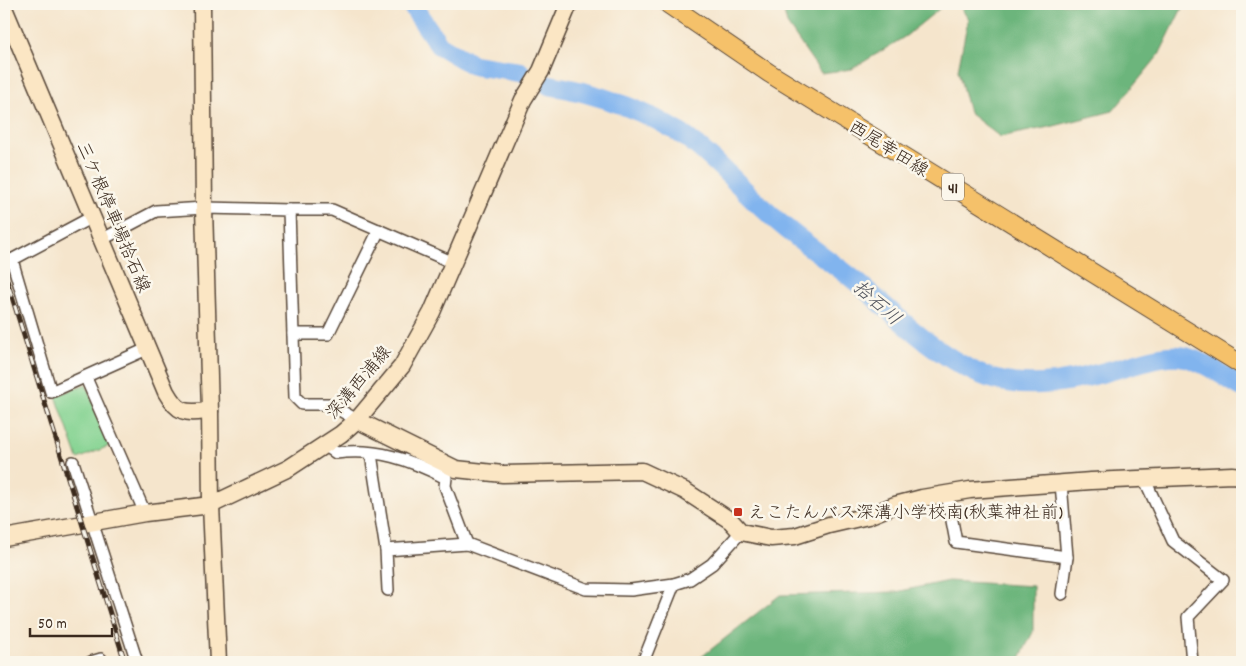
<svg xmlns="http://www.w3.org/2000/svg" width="1246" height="666" viewBox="0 0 1246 666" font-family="Dekko,'Klee One',sans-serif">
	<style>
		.green { fill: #85d392; stroke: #607e58 }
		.forest { fill: #6cb57c; stroke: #54704d }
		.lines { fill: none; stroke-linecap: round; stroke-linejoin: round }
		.river { stroke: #81b4ee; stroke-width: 20 }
		.street-casing { stroke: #574638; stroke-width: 14 }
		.secondary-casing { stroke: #574638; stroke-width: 19 }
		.primary-casing { stroke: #574638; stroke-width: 20 }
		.street { stroke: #fff; stroke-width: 11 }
		.secondary { stroke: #fbe6c4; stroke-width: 16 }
		.primary { stroke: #f5c16b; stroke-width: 18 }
		.rail-casing { stroke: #3b2a1e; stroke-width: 5 }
		.rail { stroke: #fbf7ec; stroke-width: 3; stroke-dasharray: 9; stroke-linecap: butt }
		.poi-dot { fill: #c8321e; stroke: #fbf7ec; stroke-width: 2 }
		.labels { text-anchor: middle; stroke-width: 5; stroke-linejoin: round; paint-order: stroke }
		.shield { fill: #fbf7ec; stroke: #75685c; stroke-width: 1 }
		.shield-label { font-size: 16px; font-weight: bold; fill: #3b2a1e }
		.street-label { font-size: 18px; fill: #3b2a1e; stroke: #fbf7ec }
		.poi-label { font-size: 18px; fill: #3b2a1e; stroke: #fbf7ec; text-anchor: start }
		.water-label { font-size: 19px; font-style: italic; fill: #50535c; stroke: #fbf7ec }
	</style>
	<rect width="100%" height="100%" fill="#fbf7ec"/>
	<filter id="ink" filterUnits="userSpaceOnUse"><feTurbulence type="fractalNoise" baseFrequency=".02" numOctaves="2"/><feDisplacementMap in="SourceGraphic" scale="10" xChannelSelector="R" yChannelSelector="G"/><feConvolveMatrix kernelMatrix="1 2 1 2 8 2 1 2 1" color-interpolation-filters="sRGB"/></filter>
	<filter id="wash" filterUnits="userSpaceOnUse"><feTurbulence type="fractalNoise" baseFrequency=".0096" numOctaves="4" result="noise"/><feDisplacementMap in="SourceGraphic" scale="20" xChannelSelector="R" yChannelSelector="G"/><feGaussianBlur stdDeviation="1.12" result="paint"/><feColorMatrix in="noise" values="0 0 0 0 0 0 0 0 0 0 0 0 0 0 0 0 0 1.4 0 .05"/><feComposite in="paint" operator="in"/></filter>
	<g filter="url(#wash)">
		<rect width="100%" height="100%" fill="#f5e5cc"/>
		<polygon class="green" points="86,384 109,446 78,459 56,396"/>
		<g class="forest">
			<polygon points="782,4 945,4 906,36 852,69 821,73 787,24"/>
			<polygon points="959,4 1184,4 1159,55 1113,111 1054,126 1000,137 969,113 958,70 968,19"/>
			<polygon points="948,581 1033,586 1033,632 1018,662 695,662 780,595 896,592"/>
		</g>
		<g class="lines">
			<g class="river">
				<polyline points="411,4 439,45 473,65 520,72"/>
				<path d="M549,85c45,7 102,27 138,53 34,25 62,60 95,87 27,23 57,41 83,64 36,31 68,63 112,84 50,23 104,6 153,-8 18,-5 37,-12 55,-8 20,5 40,20 57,30"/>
			</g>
		</g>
	</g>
	<g filter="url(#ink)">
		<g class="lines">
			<defs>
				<g id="street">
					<polyline points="289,210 332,210 454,263"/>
					<polyline points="101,240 156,211 204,208 289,210 295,397 302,404 329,404 357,420"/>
					<polyline points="12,260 51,392 149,348"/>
					<polyline points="4,264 92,217"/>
					<polyline points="293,334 328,334 379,230"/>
					<polyline points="86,378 145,513"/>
					<path d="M326,446l10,7c41,-5 73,6 110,25l-1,8 22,58"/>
					<polyline points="371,454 386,550"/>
					<polyline points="73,462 137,662"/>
					<polyline points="1144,478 1173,541 1223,580 1188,617 1192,662"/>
					<polyline points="1061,483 1067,557 1062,594"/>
					<polyline points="947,494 956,542 1067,557"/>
					<polyline points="388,590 386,550 467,544 586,589 631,590 674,584 690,579 712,564 741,532"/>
					<polyline points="91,662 101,659 102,662"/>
					<polyline points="643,662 674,584"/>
				</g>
				<g id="secondary">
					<polyline points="202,4 204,208 210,411 211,505 218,662"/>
					<path d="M4,8l162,384c13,23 20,21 44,19"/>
					<polyline points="357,420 456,469 503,474 642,471 685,491 731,521 741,532 771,538 795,536 829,525 868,516 895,505 922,498 970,490 1091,481 1232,475 1242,476"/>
					<polyline points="4,538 145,513 211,505 289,468 341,434 357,420 402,366 432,312 523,100 541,71 569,4"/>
				</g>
				<polyline id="primary" points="668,4 769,73 1242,365"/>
			</defs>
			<use href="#street" class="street-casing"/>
			<use href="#secondary" class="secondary-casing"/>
			<use href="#primary" class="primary-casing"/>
			<use href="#street" class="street"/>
			<use href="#secondary" class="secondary"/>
			<use href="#primary" class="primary"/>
			<defs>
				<polyline id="rail" points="4,271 125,662"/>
			</defs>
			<use href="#rail" class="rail-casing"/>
			<use href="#rail" class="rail"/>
		</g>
	</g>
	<rect class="poi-dot" x="733" y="507" width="10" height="10" rx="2.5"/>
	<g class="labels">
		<rect class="shield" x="942" y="173.5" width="22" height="27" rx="4"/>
		<g class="shield-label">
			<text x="953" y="193">41</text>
		</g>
		<g class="street-label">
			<text transform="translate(889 148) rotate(32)" y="6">西尾幸田線</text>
			<text transform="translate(114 217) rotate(67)" y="6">三ケ根停車場拾石線</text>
			<text transform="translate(358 382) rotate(-50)" y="6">深溝西浦線</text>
		</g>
		<g class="poi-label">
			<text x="748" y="518">えこたんバス深溝小学校南(秋葉神社前)</text>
		</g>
		<g class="water-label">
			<text transform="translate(878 302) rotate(41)" y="7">拾石川</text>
		</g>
	</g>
	<rect width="1246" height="666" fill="none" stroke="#fbf7ec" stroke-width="20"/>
	<path d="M30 628v8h82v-8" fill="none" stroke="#3b2a1e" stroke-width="2.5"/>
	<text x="38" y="628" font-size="15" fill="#3b2a1e" stroke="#fbf7ec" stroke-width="4" paint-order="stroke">50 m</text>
</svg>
